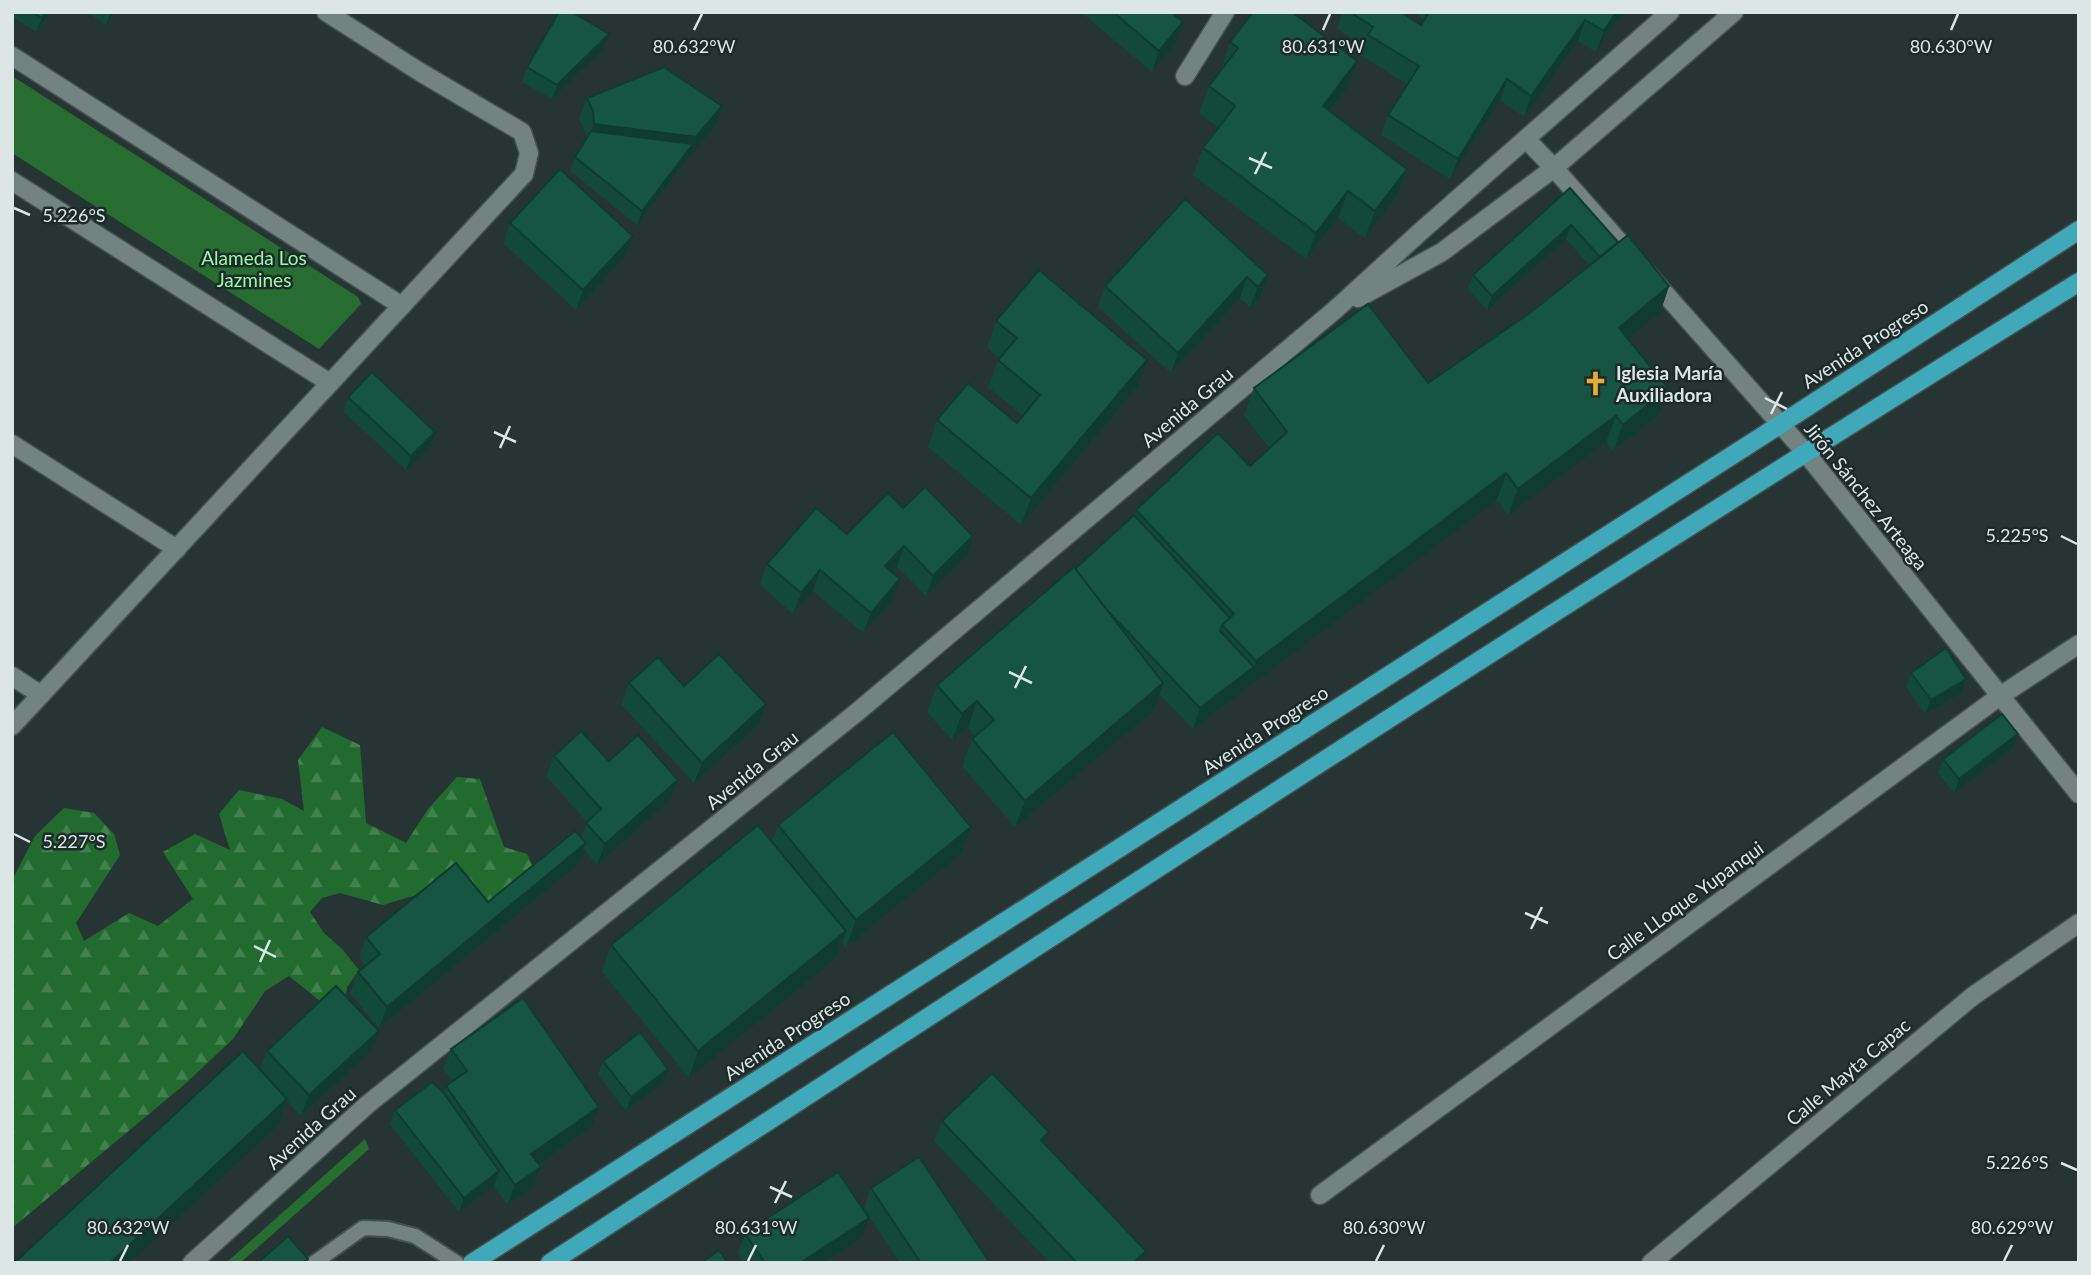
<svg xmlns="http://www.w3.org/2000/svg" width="2091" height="1275" viewBox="0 0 2091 1275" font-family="Lato,sans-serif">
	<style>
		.green { fill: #276d32 }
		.forest { fill: url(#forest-firs) }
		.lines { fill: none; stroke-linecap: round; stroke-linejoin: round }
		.service-casing { stroke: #445150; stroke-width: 18 }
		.minor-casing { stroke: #445150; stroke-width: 21 }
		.tertiary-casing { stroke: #445150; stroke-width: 21 }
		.primary-casing { stroke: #445150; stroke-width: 21 }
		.service { stroke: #728382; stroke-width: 14 }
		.minor { stroke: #728382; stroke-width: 18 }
		.tertiary { stroke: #728382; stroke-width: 18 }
		.primary { stroke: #3fa8b9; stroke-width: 18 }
		.wall { fill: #124939 }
		.shaded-wall { fill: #0f3c2e }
		.building { fill: #155542; stroke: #0f3c2e; stroke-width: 2 }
		.ticks { fill: none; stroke: #dce6e5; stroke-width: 2.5 }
		.labels { text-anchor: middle; stroke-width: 5; stroke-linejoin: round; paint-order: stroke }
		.park-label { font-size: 19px; fill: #99f9a3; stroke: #1c2b2a }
		.street-label { font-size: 19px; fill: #dce6e5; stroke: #1c2b2a }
		.poi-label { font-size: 19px; font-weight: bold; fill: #dce6e5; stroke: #1c2b2a; text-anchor: start }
		.ticks-label { font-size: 18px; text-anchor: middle; fill: #dce6e5; stroke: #1c2b2a; stroke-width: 5; stroke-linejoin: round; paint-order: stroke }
	</style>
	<defs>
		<pattern id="forest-firs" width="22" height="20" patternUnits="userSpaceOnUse" patternTransform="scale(1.75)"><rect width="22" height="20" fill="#226b2f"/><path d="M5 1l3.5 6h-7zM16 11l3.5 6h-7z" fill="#42804d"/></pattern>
	</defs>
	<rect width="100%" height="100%" fill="#263534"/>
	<g class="green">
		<polygon points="12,76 358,297 361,304 319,349 12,153"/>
		<polygon points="365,1139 369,1149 240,1263 226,1263"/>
	</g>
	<polygon class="forest" points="322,727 360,745 366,823 406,843 428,809 457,777 480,779 504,847 527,854 533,867 493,913 419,894 383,905 340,893 322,898 310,912 324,933 343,950 359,970 347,987 345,1000 325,1005 289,976 265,991 233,1039 185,1084 12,1228 12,880 35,836 64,808 94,813 114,834 120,855 76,923 84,941 129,913 158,926 193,899 163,852 195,834 230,850 219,814 239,790 282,799 304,811 298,760"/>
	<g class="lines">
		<defs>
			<polyline id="service" points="314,1263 363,1228 388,1229 415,1236 457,1263"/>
			<g id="minor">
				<polyline points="12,56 402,306"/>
				<polyline points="1185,76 1225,12"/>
				<polyline points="1526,139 1554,168 1805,452 2079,794"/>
				<polyline points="12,181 330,383"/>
				<polyline points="12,444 177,549"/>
				<polyline points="12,726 524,174 529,153 522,132 420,72 326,12"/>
				<polyline points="1320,1195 2000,696 2079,644"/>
				<polyline points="1651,1263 1973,996 2079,923"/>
			</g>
			<g id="tertiary">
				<polyline points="1358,298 1442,252 1554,168 1734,12"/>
				<polyline points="12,676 41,695"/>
				<polyline points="192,1263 368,1104 856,713 1336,309 1419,233 1670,12"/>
			</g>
			<g id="primary">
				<polyline points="472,1263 1781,424 2079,230"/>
				<path d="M550,1263c508,-330 1014,-662 1529,-981"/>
			</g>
		</defs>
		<use href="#service" class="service-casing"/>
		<use href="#minor" class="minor-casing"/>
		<use href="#tertiary" class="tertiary-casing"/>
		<use href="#primary" class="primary-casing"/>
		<use href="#service" class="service"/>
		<use href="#minor" class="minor"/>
		<use href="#tertiary" class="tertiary"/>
		<use href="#primary" class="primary"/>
	</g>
	<g class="wall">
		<polygon points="15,12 50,12 36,32 13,17"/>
		<polygon points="87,12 114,12 106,25"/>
		<polygon points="1081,12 1171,12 1176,43 1152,72"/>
		<polygon points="1343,12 1401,12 1421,25 1424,20 1413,12 1628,12 1613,25 1596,52 1578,41 1524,117 1500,100 1450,179 1381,135 1388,115 1407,84 1360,55 1364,46 1337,29"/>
		<polygon points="609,34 604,48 552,99 522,82 527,67"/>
		<polygon points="1230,42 1357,61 1347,88 1330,111 1407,169 1397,196 1365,238 1338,218 1306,259 1193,175 1203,148 1219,128 1199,113 1209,86 1221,70"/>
		<polygon points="587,98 722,106 715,127 688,158 637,225 570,171 575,157 586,139 586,132 579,119"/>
		<polygon points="1570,188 1618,242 1669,286 1660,313 1628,339 1659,415 1613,451 1606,442 1508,515 1497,500 1193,729 1159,694 1154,710 1015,827 962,766 972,739 975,736 968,728 952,740 927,712 937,685 1075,569 1134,515 1136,510 1250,466 1269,448 1244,415 1254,388 1428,383 1531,312 1589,265 1566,239 1487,310 1468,289 1473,275"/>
		<polygon points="510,223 625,256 576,310 503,243"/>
		<polygon points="1268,275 1261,296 1250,307 1240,298 1171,373 1098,307 1105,286"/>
		<polygon points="996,321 1138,386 1021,525 928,447 937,420 1017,423 1023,416 988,387 999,358 987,348"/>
		<polygon points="348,397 435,432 430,446 406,470 343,411"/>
		<polygon points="903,508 973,536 966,557 926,596 897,567 892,572 892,600 863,633 813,591 793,614 760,585 767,564 847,534"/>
		<polygon points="1911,673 1966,679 1961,693 1925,714 1906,687"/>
		<polygon points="629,683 684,686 758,725 694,783 621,704"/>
		<polygon points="2013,748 1954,793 1938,773 1943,759"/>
		<polygon points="554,756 609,761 678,780 670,800 597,865 584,849 578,864 379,1028 350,993 358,972 366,966 359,958 366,937 488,902 581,838 587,822 546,776"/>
		<polygon points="778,825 971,827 961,854 846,947 842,942 836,958 689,1078 602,972 611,945 772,842"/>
		<polygon points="451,1049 591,1128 539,1164 541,1167 533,1187 507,1205 493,1185 459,1212 390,1124 395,1110 443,1092 446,1086 452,1081 443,1069"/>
		<polygon points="267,1051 371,1051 301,1116 287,1101 278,1125 260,1069"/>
		<polygon points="603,1061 668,1069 663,1083 626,1111 598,1075"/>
		<polygon points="942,1121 1044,1144 1142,1263 1050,1263 934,1141"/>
		<polygon points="871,1188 990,1263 900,1263 864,1209"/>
		<polygon points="745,1233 861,1239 824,1263 744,1263 738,1253"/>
	</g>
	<g class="shaded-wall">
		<polygon points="46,12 50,12 36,32 42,18"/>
		<polygon points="111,12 114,12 106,25"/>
		<polygon points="1616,12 1628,12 1613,25 1596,52 1604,31"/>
		<polygon points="1585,20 1578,41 1524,117 1531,96"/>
		<polygon points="1183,22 1176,43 1152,72 1159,51"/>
		<polygon points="609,34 604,48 552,99 557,85"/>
		<polygon points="1357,61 1347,88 1313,133 1323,106"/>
		<polygon points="1507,79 1500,100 1450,179 1458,159"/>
		<polygon points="722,106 715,127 688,158 637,225 642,211 586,145 594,124"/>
		<polygon points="1407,169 1397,196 1365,238 1375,211"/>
		<polygon points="1348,191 1338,218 1306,259 1316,233"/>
		<polygon points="1571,225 1566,239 1487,310 1492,296"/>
		<polygon points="633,236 625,256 576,310 583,290"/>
		<polygon points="1268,275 1261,296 1250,307 1258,287"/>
		<polygon points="1247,277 1240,298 1171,373 1178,353"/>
		<polygon points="1669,286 1660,313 1609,354 1619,328"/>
		<polygon points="1147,360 1138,386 1021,525 1031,498"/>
		<polygon points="1668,388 1659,415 1613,451 1623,425"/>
		<polygon points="1616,416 1606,442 1508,515 1518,489"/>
		<polygon points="435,432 430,446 406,470 411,456"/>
		<polygon points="1506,473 1497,500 1193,729 1200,708 1254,667 1256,661"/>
		<polygon points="973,536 966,557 926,596 933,576"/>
		<polygon points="904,546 897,567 877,587 885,566"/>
		<polygon points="820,570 813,591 793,614 801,593"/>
		<polygon points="900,579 892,600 863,633 871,613"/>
		<polygon points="1966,679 1961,693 1925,714 1931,700"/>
		<polygon points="1163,683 1154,710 1015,827 1025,801"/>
		<polygon points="977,701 968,728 952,740 962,714"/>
		<polygon points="766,704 758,725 694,783 702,763"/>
		<polygon points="2018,734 2013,748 1954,793 1959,779"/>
		<polygon points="678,780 670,800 597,865 605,844"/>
		<polygon points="971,827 961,854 846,947 856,920"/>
		<polygon points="586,843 578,864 379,1028 387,1007"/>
		<polygon points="846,931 836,958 689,1078 698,1051"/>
		<polygon points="379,1031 371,1051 301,1116 309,1095"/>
		<polygon points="668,1069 663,1083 626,1111 631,1097"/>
		<polygon points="287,1099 278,1125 129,1263 110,1263"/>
		<polygon points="599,1107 591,1128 524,1174 531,1154"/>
		<polygon points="1049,1132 1041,1153 1041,1140"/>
		<polygon points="541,1167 533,1187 507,1205 515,1185"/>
		<polygon points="499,1171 494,1185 459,1212 464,1198"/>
		<polygon points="869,1218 861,1239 824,1263 800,1263"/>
		<polygon points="1146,1251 1142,1263 1133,1263"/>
	</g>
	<g class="building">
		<polygon points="32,12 46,12 42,18"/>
		<polygon points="559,12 572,12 609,34 557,85 527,67"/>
		<polygon points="1113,12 1171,12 1183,22 1159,51"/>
		<polygon points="1253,12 1292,12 1357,61 1323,106 1407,169 1375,211 1348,191 1316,233 1203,148 1235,106 1209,86 1238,48 1230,42"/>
		<polygon points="1350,12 1401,12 1421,25 1429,12 1616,12 1604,31 1585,20 1531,96 1507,79 1458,159 1388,115 1419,66 1368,35 1373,27"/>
		<polygon points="664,67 722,106 696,137 594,124 593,111 587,98"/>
		<polygon points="591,131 693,144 642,211 575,157"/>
		<polygon points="560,169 633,236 583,290 510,223"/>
		<polygon points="1570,188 1618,242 1600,257 1571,225 1492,296 1473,275"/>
		<polygon points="1185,199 1268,275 1258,287 1247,277 1178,353 1105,286"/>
		<polygon points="1628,235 1669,286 1619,328 1668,388 1623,425 1616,416 1518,489 1506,473 1256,661 1222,625 1234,614 1136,510 1218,433 1250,466 1287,432 1254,388 1368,304 1428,383 1531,312"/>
		<polygon points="1039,270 1147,360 1031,498 937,420 968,383 1017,423 1040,395 998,360 1017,338 996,321"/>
		<polygon points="372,372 435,432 411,456 348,397"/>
		<polygon points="925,487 973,536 933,576 904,546 885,566 900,579 871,613 820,570 801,593 767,564 816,508 847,534 888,493 903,508"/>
		<polygon points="1134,515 1230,618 1222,625 1220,631 1254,667 1200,708 1107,610 1075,569"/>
		<polygon points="1074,567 1163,683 1025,801 972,739 994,720 977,701 962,714 937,685"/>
		<polygon points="1946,648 1966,679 1931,700 1911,673"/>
		<polygon points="719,654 766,704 702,763 629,683 658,657 684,686"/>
		<polygon points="2002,714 2018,734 1959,779 1943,759"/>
		<polygon points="581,731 609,761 638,735 678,780 605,844 586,823 601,809 554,756"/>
		<polygon points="893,732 971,827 856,920 778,825"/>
		<polygon points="758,825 846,931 698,1051 611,945"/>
		<polygon points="575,831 586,843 387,1007 358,972 380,954 366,937 456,863 488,902"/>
		<polygon points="336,986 379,1031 309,1095 267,1051"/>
		<polygon points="523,998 599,1107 531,1154 541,1167 515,1185 446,1086 467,1071 451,1049"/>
		<polygon points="640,1032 668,1069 631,1097 603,1061"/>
		<polygon points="243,1051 287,1099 110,1263 14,1263"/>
		<polygon points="992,1073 1049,1132 1041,1140 1146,1251 1133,1263 1077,1263 942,1121"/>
		<polygon points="432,1082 443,1092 499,1171 464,1198 395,1110"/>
		<polygon points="919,1157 990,1263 921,1263 871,1188"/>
		<polygon points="838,1172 869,1218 800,1263 765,1263 745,1233"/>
		<polygon points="288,1236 308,1259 303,1263 262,1263 260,1261"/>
		<polygon points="719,1250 728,1263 701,1263"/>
	</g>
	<path class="ticks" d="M694,30l8,-16M1323,30l7,-16M1951,30l7,-16M1249,158l23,10M1255,174l11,-22M14,208l16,7M1765,398l22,11M1771,414l11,-22M494,432l22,10M500,448l10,-22M2061,536l16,8M1009,672l23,11M1015,688l11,-22M14,834l16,8M1525,913l23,10M1531,929l11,-22M254,946l22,11M260,962l10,-22M2061,1163l16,7M770,1187l22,10M775,1203l11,-22M120,1261l8,-16M748,1261l8,-16M1376,1261l8,-16M2004,1261l8,-16"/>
	<defs>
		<symbol id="church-bare" viewBox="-9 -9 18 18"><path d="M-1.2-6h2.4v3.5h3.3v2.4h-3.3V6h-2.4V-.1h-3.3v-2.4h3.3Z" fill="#e8ab37" stroke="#1c2b2a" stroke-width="2.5" paint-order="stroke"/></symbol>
	</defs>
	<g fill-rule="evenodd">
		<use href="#church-bare" x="1578" y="366" width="35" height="35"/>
	</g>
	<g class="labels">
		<g class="park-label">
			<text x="254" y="265">Alameda Los<tspan x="254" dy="22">Jazmines</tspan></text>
		</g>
		<g class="street-label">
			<text transform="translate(1865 344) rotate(-33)" y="7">Avenida Progreso</text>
			<text transform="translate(1187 407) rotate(-40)" y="7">Avenida Grau</text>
			<text transform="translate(1866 496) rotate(51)" y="7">Jirón Sánchez Arteaga</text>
			<text transform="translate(1265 730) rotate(-33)" y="7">Avenida Progreso</text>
			<text transform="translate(752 770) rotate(-39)" y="7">Avenida Grau</text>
			<text transform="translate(1685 901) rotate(-36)" y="7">Calle LLoque Yupanqui</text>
			<text transform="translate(787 1036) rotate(-33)" y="7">Avenida Progreso</text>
			<text transform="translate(1848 1072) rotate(-40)" y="7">Calle Mayta Capac</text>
			<text transform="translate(311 1128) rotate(-42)" y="7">Avenida Grau</text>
		</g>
		<g class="poi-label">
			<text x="1616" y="380">Iglesia María<tspan x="1616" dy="22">Auxiliadora</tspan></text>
		</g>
	</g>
	<g class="ticks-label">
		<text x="694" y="53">80.632°W</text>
		<text x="1323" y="53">80.631°W</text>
		<text x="1951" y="53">80.630°W</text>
		<text x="74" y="222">5.226°S</text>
		<text x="2017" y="542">5.225°S</text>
		<text x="74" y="848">5.227°S</text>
		<text x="2017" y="1169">5.226°S</text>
		<text x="128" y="1234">80.632°W</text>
		<text x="756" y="1234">80.631°W</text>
		<text x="1384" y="1234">80.630°W</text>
		<text x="2012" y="1234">80.629°W</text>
	</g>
	<rect width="2091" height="1275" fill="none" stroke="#dce6e5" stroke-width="28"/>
</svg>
